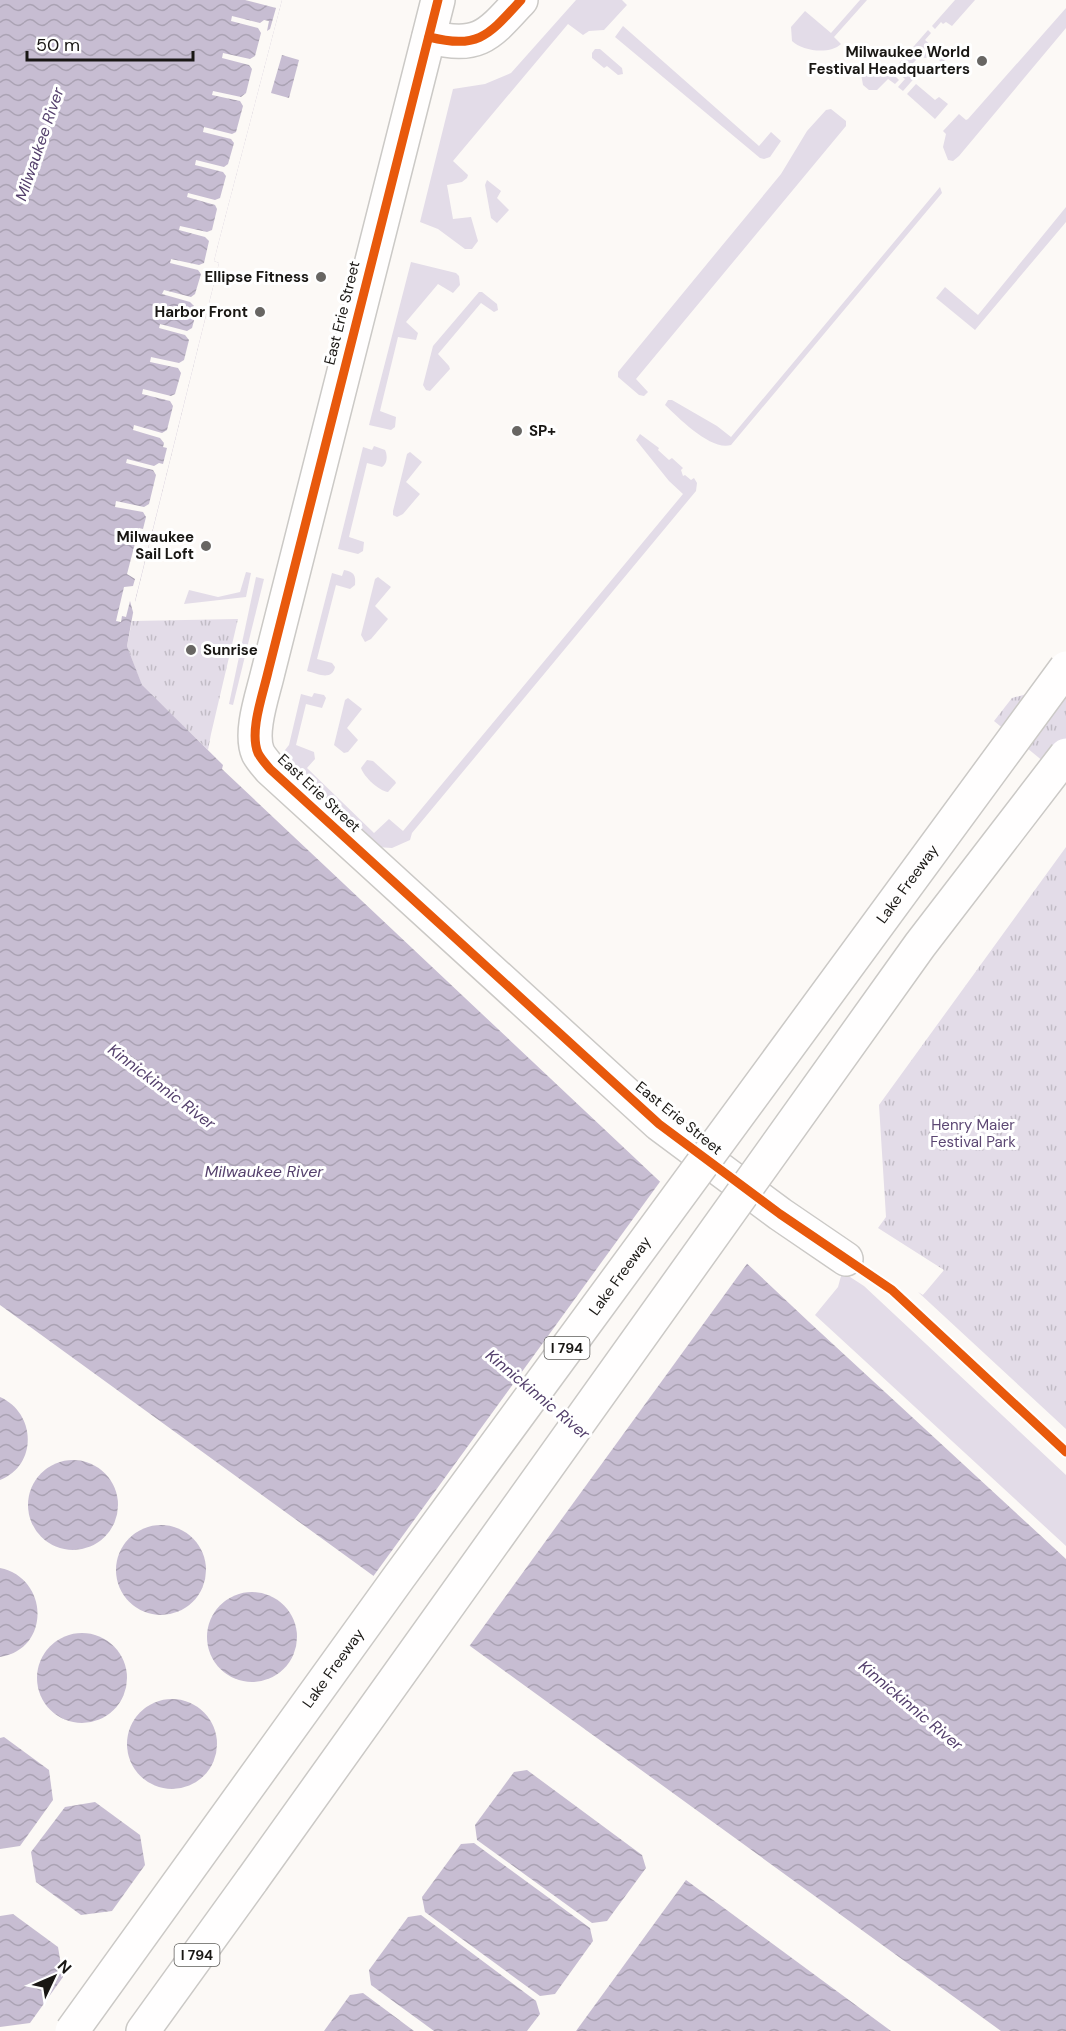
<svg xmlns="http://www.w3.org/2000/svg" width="1066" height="2031" viewBox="0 0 1066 2031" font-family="'DM Sans',sans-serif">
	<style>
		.grass { fill: #e3dce8 }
		.park { fill: url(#park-tufts) }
		.water { fill: url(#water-waves) }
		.pier { fill: #fcf9f6 }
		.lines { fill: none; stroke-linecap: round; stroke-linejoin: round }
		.minor-casing { stroke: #cbc9c6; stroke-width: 36 }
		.highway-casing { stroke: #cbc9c6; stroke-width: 36 }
		.minor { stroke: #fffefe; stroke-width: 33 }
		.highway { stroke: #fffefe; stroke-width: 33 }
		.highway-bridge-casing { stroke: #cbc9c6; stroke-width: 36; stroke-linecap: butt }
		.highway-bridge { stroke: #fffefe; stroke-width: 33 }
		.cycleway-casing { stroke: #fff; stroke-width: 13 }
		.cycleway { stroke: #e8590c; stroke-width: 9 }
		.poi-dot { fill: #686663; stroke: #fff; stroke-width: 2 }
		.labels { text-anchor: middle; stroke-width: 6; stroke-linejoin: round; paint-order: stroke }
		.shield { fill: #fff; stroke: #5e5d5a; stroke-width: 1.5 }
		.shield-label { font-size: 14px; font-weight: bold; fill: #191714 }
		.poi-label { font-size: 15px; font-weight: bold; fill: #191714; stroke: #fff; text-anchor: end }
		.street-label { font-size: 15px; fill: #191714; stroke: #fff }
		.park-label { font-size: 15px; fill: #5c4773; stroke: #fff }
		.water-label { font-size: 16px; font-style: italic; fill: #54406c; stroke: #fff }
	</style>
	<defs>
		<pattern id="park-tufts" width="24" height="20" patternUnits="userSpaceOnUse" patternTransform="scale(1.5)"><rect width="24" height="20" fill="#e3dce8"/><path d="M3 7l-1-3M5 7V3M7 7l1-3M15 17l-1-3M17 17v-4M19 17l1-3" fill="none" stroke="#c2bcc6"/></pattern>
		<pattern id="water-waves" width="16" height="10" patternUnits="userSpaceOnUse" patternTransform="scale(1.5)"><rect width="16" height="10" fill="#c7bdd2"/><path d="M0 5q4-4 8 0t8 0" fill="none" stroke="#aaa2b3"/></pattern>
	</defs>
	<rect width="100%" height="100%" fill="#fcf9f6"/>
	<g class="grass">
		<polygon points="576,0 622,0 627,5 604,30 589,31 583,35 568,24 453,161 468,175 467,178 462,182 447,185 453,219 471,217 478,241 472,249 465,249 438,229 420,222 453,89 485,84 511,73"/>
		<path d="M860,0h7l-33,37 7,7c-11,11 -39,7 -49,-3l-1,-14 14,-16 26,22z"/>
		<polygon points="955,0 975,0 952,26 946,22 943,24 941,22 935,29 932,26"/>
		<polygon points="1066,8 1066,28 959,156 953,161 948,160 943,147 946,134 943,131 959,114 966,120 968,119"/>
		<polygon points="623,26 759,146 771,132 781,141 770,157 764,159 760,158 615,37"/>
		<polygon points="928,30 931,33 925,40 946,59 942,63 935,56 925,58 920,56 910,66 918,74 903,91 898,87 905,79 894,69"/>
		<polygon points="595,49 600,49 622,68 623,74 618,75 607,66 604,68 592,58 592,53"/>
		<polygon points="871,62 886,73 891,72 899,80 895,84 888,79 877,90 869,90 863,85 861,74"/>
		<polygon points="916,84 935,100 939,97 948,104 935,119 907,94"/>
		<polygon points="831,109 846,121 846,126 636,379 648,392 644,396 639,395 618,377 618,372 781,174 807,131 826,110"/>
		<polygon points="487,180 501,191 497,198 509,210 497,223 491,218 485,185"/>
		<path d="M940,187l2,6 -211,252c-20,6 -51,-26 -66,-40l3,-5h4l45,26 14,11z"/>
		<polygon points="1066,207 1066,222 975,330 936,298 945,287 978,315"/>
		<polygon points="411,262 456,273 459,276 460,285 453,293 438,284 406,322 418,333 416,340 398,337 380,411 396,417 395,427 391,430 369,425"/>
		<polygon points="479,292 482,292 497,304 498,310 494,312 481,303 438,354 449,366 450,369 430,391 426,390 423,385 433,346"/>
		<polygon points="640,434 659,448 658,450 669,460 672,458 683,468 681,470 683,476 685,475 691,480 694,478 697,483 696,491 412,833 410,840 392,848 377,847 281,755 289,745 301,694 312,697 314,693 324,695 326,698 322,708 306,704 296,745 314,752 315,759 307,768 374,833 389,819 403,831 683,494 669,481 636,440"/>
		<path d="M374,446l11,4c3,6 2,14 -3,17l-15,-4 -18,74 15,5 -1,9 -5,3 -20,-5 25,-102 9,3z"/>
		<polygon points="410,452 422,462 406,482 420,494 403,514 397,517 393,515 393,511 407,454"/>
		<path d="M344,570c10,2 12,5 11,15l-5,4 -14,-4 -19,74 15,4 3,4c-3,14 -17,7 -28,4l25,-98 10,3z"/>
		<polygon points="246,572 251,573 246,597 184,604 189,590 218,597 240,592"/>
		<polygon points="256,577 264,579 233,705 229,704"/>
		<polygon points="378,577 391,587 375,606 388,619 371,639 365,642 361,635 375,579"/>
		<polygon points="348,698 362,709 347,728 358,740 348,752 344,753 334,745 345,700"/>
		<path d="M367,760l6,1 22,20 1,2 -8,9c-9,-1 -24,-15 -27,-24z"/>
		<polygon points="847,1275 864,1286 1066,1475 1066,1546 815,1315 838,1287 841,1276"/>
		<polygon points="918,1292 923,1295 925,1293 1066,1380 1066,1429"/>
	</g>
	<g class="park">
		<polygon points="238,619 211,734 208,750 142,686 127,646 132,621"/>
		<polygon points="1066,658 1066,780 994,721 1012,698 1041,690"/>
		<polygon points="1066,847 1066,1418 923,1295 944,1270 878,1228 886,1217 879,1105"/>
	</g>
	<g class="water">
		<polygon points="0,0 282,0 219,241 214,261 219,263 135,602 127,646 142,685 223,765 222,769 809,1322 1066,1559 1066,2031 1001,2031 0,1305"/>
		<polygon points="282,55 299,60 289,98 271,93"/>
		<path d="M0,1397c36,16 38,68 0,83z"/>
		<circle cx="73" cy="1505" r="45"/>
		<circle cx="161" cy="1570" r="45"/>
		<path d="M0,1568c49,10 51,81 0,89z"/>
		<circle cx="252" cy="1637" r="45"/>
		<circle cx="82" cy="1678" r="45"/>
		<circle cx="172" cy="1744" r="45"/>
		<polygon points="4,1737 49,1770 53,1800 20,1846 0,1849 0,1738"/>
		<polygon points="527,1770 642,1855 646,1868 607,1921 592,1923 477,1840 475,1825 514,1772"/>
		<polygon points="95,1802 140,1835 145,1865 112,1911 81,1915 36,1882 31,1852 65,1807"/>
		<polygon points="474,1843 590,1928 593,1941 555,1994 540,1996 425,1912 422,1897 461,1844"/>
		<polygon points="686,1880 891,2031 576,2031"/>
		<polygon points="13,1914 58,1947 63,1977 30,2023 0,2027 0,1916"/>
		<polygon points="421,1915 536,2001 540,2014 527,2031 434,2031 371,1985 369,1970 408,1917"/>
		<polygon points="363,1993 414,2031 324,2031 350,1995"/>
	</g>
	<g class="pier">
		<polygon points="245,0 282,0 219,241 214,261 219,263 135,601 137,612 133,612 130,601 126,617 122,616 121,622 116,621 124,587 133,586 135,579 127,574 139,528 143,529 146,517 143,512 115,507 116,501 144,507 149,504 156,475 153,470 126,463 127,459 154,466 159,463 163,464 167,448 163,447 164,443 160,438 133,430 134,425 162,433 167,430 173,406 170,401 142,394 143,389 171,396 175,394 181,373 178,368 150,362 151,357 179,363 184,360 189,340 185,335 159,328 160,324 187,331 192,328 195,317 191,316 194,306 190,302 162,294 164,290 191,297 195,294 201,274 198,270 170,263 171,259 199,265 204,263 209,241 205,237 179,230 180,226 207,232 212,230 217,209 215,205 187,197 188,193 215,200 220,198 226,176 223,172 195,165 196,160 224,167 228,164 234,143 231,139 203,132 204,127 232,134 236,132 243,106 240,101 212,95 213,91 241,97 246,93 252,69 249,65 222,58 223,53 250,59 255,56 261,33 258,28 231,21 232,16 260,23 264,20 269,21 267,31 270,29 276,8"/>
		<polygon points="662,1179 749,1261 468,1648 372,1578"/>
	</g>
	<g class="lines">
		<defs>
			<g id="minor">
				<path d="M438,0l-170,672c-5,22 -19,60 -10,81 3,6 8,11 12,16l389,355 121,90 66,45"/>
				<path d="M429,37c50,12 59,-1 92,-37"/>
			</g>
			<polyline id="highway" points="143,2031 252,1880"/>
		</defs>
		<use href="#minor" class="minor-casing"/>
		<use href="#highway" class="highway-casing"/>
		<use href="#minor" class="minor"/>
		<use href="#highway" class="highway"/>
		<defs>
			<g id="highway-bridge">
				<polyline points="252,1880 920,945 1066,755"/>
				<path id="s1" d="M72,2031l327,-454 667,-909"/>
			</g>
		</defs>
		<use href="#highway-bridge" class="highway-bridge-casing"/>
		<use href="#highway-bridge" class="highway-bridge"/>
		<defs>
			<g id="cycleway">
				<path d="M438,0l-170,672c-5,22 -19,60 -10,81 3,6 8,11 12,16l389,355 121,90 112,76 174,162"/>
				<path d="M429,37c50,12 59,-1 92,-37"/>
			</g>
		</defs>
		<use href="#cycleway" class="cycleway-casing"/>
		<use href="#cycleway" class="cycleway"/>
	</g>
	<g class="poi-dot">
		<circle cx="982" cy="61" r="6"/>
		<circle cx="321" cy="277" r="6"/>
		<circle cx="260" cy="312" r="6"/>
		<circle cx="517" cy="431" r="6"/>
		<circle cx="206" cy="546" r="6"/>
		<circle cx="191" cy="650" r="6"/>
	</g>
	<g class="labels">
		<g class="shield">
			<rect x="544.5" y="1337" width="45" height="22" rx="4.5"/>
			<rect x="174.5" y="1944" width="45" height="22" rx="4.5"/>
		</g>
		<g class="shield-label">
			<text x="567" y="1353">I 794</text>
			<text x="197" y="1960">I 794</text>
		</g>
		<g class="poi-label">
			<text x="970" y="57">Milwaukee World<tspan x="970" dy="17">Festival Headquarters</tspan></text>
			<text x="309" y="282">Ellipse Fitness</text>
			<text x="248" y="317">Harbor Front</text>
			<text x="529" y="436" text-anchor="start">SP+</text>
			<text x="194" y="542">Milwaukee<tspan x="194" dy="17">Sail Loft</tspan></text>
			<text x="203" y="655" text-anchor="start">Sunrise</text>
		</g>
		<g class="street-label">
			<text transform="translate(342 313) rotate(-76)" y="5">East Erie Street</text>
			<text transform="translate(319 793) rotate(43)" y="5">East Erie Street</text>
			<text dy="5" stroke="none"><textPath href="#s1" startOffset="1419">Lake Freeway</textPath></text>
			<text transform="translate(679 1118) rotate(39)" y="5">East Erie Street</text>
			<text dy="5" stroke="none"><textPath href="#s1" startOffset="933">Lake Freeway</textPath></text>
			<text dy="5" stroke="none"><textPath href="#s1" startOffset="447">Lake Freeway</textPath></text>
		</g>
		<g class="park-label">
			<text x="973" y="1130">Henry Maier<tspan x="973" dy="17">Festival Park</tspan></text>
		</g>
		<g class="water-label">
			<text transform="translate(39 144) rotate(-71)" y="6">Milwaukee River</text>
			<text transform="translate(162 1086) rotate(37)" y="6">Kinnickinnic River</text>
			<text x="264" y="1177">Milwaukee River</text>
			<text transform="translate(538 1394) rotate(40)" y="6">Kinnickinnic River</text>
			<text transform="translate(911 1705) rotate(40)" y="6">Kinnickinnic River</text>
		</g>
	</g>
	<g transform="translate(54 1977) rotate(46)" stroke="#ffffff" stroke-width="4.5" paint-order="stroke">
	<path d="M0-4.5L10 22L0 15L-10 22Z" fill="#191714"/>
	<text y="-9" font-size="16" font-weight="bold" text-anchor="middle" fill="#191714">N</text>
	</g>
	<path d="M27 51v9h166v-9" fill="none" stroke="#191714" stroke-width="3"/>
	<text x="36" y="51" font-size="18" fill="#191714" stroke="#ffffff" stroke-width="4.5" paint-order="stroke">50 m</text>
</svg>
